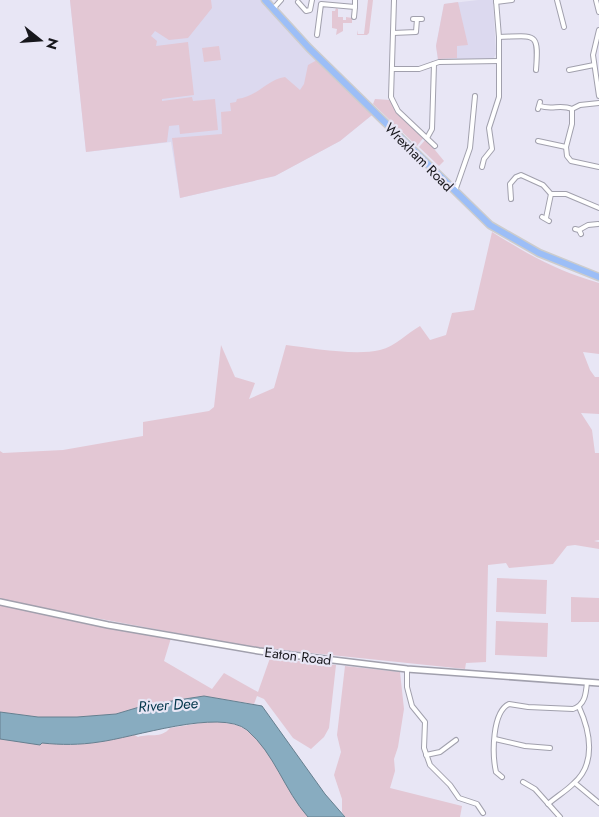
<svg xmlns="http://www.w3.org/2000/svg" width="599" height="817" viewBox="0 0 599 817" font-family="Jost,sans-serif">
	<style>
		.built { fill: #dcd9ef }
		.green { fill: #e3c7d4 }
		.water { fill: #88acc0; stroke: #667f8f }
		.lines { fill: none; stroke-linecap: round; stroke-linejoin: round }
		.minor-casing { stroke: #a1a0ad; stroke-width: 6 }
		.tertiary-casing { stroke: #a1a0ad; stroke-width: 8 }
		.trunk-casing { stroke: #cccccd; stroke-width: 9 }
		.minor { stroke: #fff; stroke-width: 4 }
		.tertiary { stroke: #fff; stroke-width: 5 }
		.trunk { stroke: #9cbef7; stroke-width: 6 }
		.labels { text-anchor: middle; stroke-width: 4.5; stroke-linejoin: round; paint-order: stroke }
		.street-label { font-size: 14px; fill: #17171c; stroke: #e8e6f5 }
		.water-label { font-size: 15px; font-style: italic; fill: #00354a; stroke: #e8e6f5 }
	</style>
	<rect width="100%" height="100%" fill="#e8e6f5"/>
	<g class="built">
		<polygon points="70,0 261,0 372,115 340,141 275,176 180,198 171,142 86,152"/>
		<polygon points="478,0 493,0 496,54 493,59 438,60 436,46 444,4"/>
	</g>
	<g class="green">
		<polygon points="70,0 211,0 212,8 188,38 169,40 155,31 151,36 157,41 156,46 188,42 194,95 162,99 162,101 192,97 193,101 215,99 218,130 180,134 179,125 169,126 167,142 86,152"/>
		<polygon points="368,0 373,0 369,33 367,35 357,35 358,30 358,34 364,34"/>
		<polygon points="458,2 468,45 457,46 457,58 438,59 436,46 444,4"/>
		<polygon points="336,8 338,9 338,17 343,17 343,20 346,20 346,17 352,18 352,23 343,23 343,31 336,35 337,29 332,28 332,11 335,11"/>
		<polygon points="219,46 221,60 204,62 202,48"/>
		<path d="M317,60l55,55 -32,26 -65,35 -95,22 -8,-60 50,-4 -1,-22 10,-1 -1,-8 6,-1 1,-3c22,-3 29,-19 48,-22l15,13 4,-6 4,-19z"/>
		<polygon points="375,99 390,100 397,112 424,137 417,146 373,104"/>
		<polygon points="426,139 444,161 439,166 419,147"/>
		<path d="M492,232c39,24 63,38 107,51v71l-16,-2 7,18 5,7h4v37l-18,-1 11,17 3,23h4v87l-5,1 5,1v7l-24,-4 -8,1 -14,18 -44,4 -3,-5 -18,2 -2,97 -20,1 -1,6 -220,-23 -245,-46v-149l3,2 60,-3 80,-14v-14l66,-11 5,-4 7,-62 14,32 20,6 -6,16 25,-11 12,-43c25,3 69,11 94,5 16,-4 26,-16 40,-24l10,14 16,-5 6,-22 22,-3z"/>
		<polygon points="497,578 547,580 546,614 496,612"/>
		<polygon points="571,597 599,598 599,622 571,622"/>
		<polygon points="0,605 122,631 171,638 164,661 212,689 224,673 258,692 270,658 336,665 329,728 324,737 311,749 293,738 264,699 257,696 254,704 203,696 146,705 116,714 77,717 38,717 0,712"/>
		<polygon points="496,621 548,623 547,657 495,655"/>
		<polygon points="345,666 400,672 404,709 398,747 394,759 395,771 390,788 462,806 460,817 345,817 342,812 342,799 334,775 341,752 337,735"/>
		<path d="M213,721c10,2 21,2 30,7 23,12 52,66 67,89h-310v-78l71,6 30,-3 32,-8 5,3c11,-4 23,2 32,-9z"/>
	</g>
	<path class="water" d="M204,696l58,10 63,88 20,23h-37c-24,-27 -33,-63 -61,-87 -27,-22 -115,8 -148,12 -19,3 -38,3 -57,1l-2,2 -40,-6v-27l38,5h39l39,-3 30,-9z"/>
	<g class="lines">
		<defs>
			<g id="minor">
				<polyline points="394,0 391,97 398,111 435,146"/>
				<polyline points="557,0 564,27"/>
				<polyline points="596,0 599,12"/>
				<polyline points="298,2 306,11 310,10 312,0"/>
				<polyline points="496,2 512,0"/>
				<polyline points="273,9 281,0"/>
				<polyline points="354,17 355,7"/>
				<polyline points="413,19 422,19"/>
				<polyline points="599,30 593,55 599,96"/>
				<polyline points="393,33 416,32 417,19"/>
				<polyline points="317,35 321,4 355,7 355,0"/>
				<path d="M499,37c37,-1 40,-6 37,33"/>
				<polyline points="393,69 419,69 439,62 499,61"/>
				<polyline points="569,70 594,65"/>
				<path d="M540,106c12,4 21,-2 32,3l8,-4 19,-2"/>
				<polyline points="538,109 540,102"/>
				<polyline points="572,109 572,124 566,147 567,156 571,161 599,167"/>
				<polyline points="427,138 432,129 434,64"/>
				<polyline points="538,141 566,147"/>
				<polyline points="482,167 484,159 492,149 489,128 499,97 499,37 496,0"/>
				<polyline points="455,191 470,148 475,96"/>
				<polyline points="511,199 510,184 516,177 521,175 543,185 551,194 566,194 599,208"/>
				<polyline points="542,217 549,221"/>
				<polyline points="546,218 551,194"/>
				<polyline points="575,229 579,230 581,234"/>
				<polyline points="579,230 588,225 598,224"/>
				<polyline points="407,669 407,687 412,706 425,722 424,748 430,765 450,785 459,798 477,804 483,813"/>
				<polyline points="495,739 525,746 550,748"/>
				<polyline points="426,755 440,752 456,740"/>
				<path d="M502,777l-6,-5c-4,-18 -4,-60 13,-68l19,3 45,2c12,-4 13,-15 14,-27"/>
				<polyline points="523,782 535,789 560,817"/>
				<polyline points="575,783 599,803"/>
				<path d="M548,804c8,-7 18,-13 25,-20 24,-20 17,-53 6,-77"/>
			</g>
			<polyline id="tertiary" points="0,602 108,625 259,651 407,669 599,683"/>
			<polyline id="trunk" points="265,0 309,48 490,225 539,253 599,277"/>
		</defs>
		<use href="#minor" class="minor-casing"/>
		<use href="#tertiary" class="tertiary-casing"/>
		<use href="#trunk" class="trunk-casing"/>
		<use href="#minor" class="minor"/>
		<use href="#tertiary" class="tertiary"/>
		<use href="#trunk" class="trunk"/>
	</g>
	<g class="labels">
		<g class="street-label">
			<text transform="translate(419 157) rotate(45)" y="5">Wrexham Road</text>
			<text transform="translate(298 656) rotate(7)" y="5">Eaton Road</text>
		</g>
		<g class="water-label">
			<text transform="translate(168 705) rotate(-4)" y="5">River Dee</text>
		</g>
	</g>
	<g transform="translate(40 40) rotate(107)" stroke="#e8e6f5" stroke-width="4" paint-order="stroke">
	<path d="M0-4L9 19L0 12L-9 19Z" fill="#17171c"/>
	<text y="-8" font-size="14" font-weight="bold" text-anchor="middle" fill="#17171c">N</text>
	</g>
</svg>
